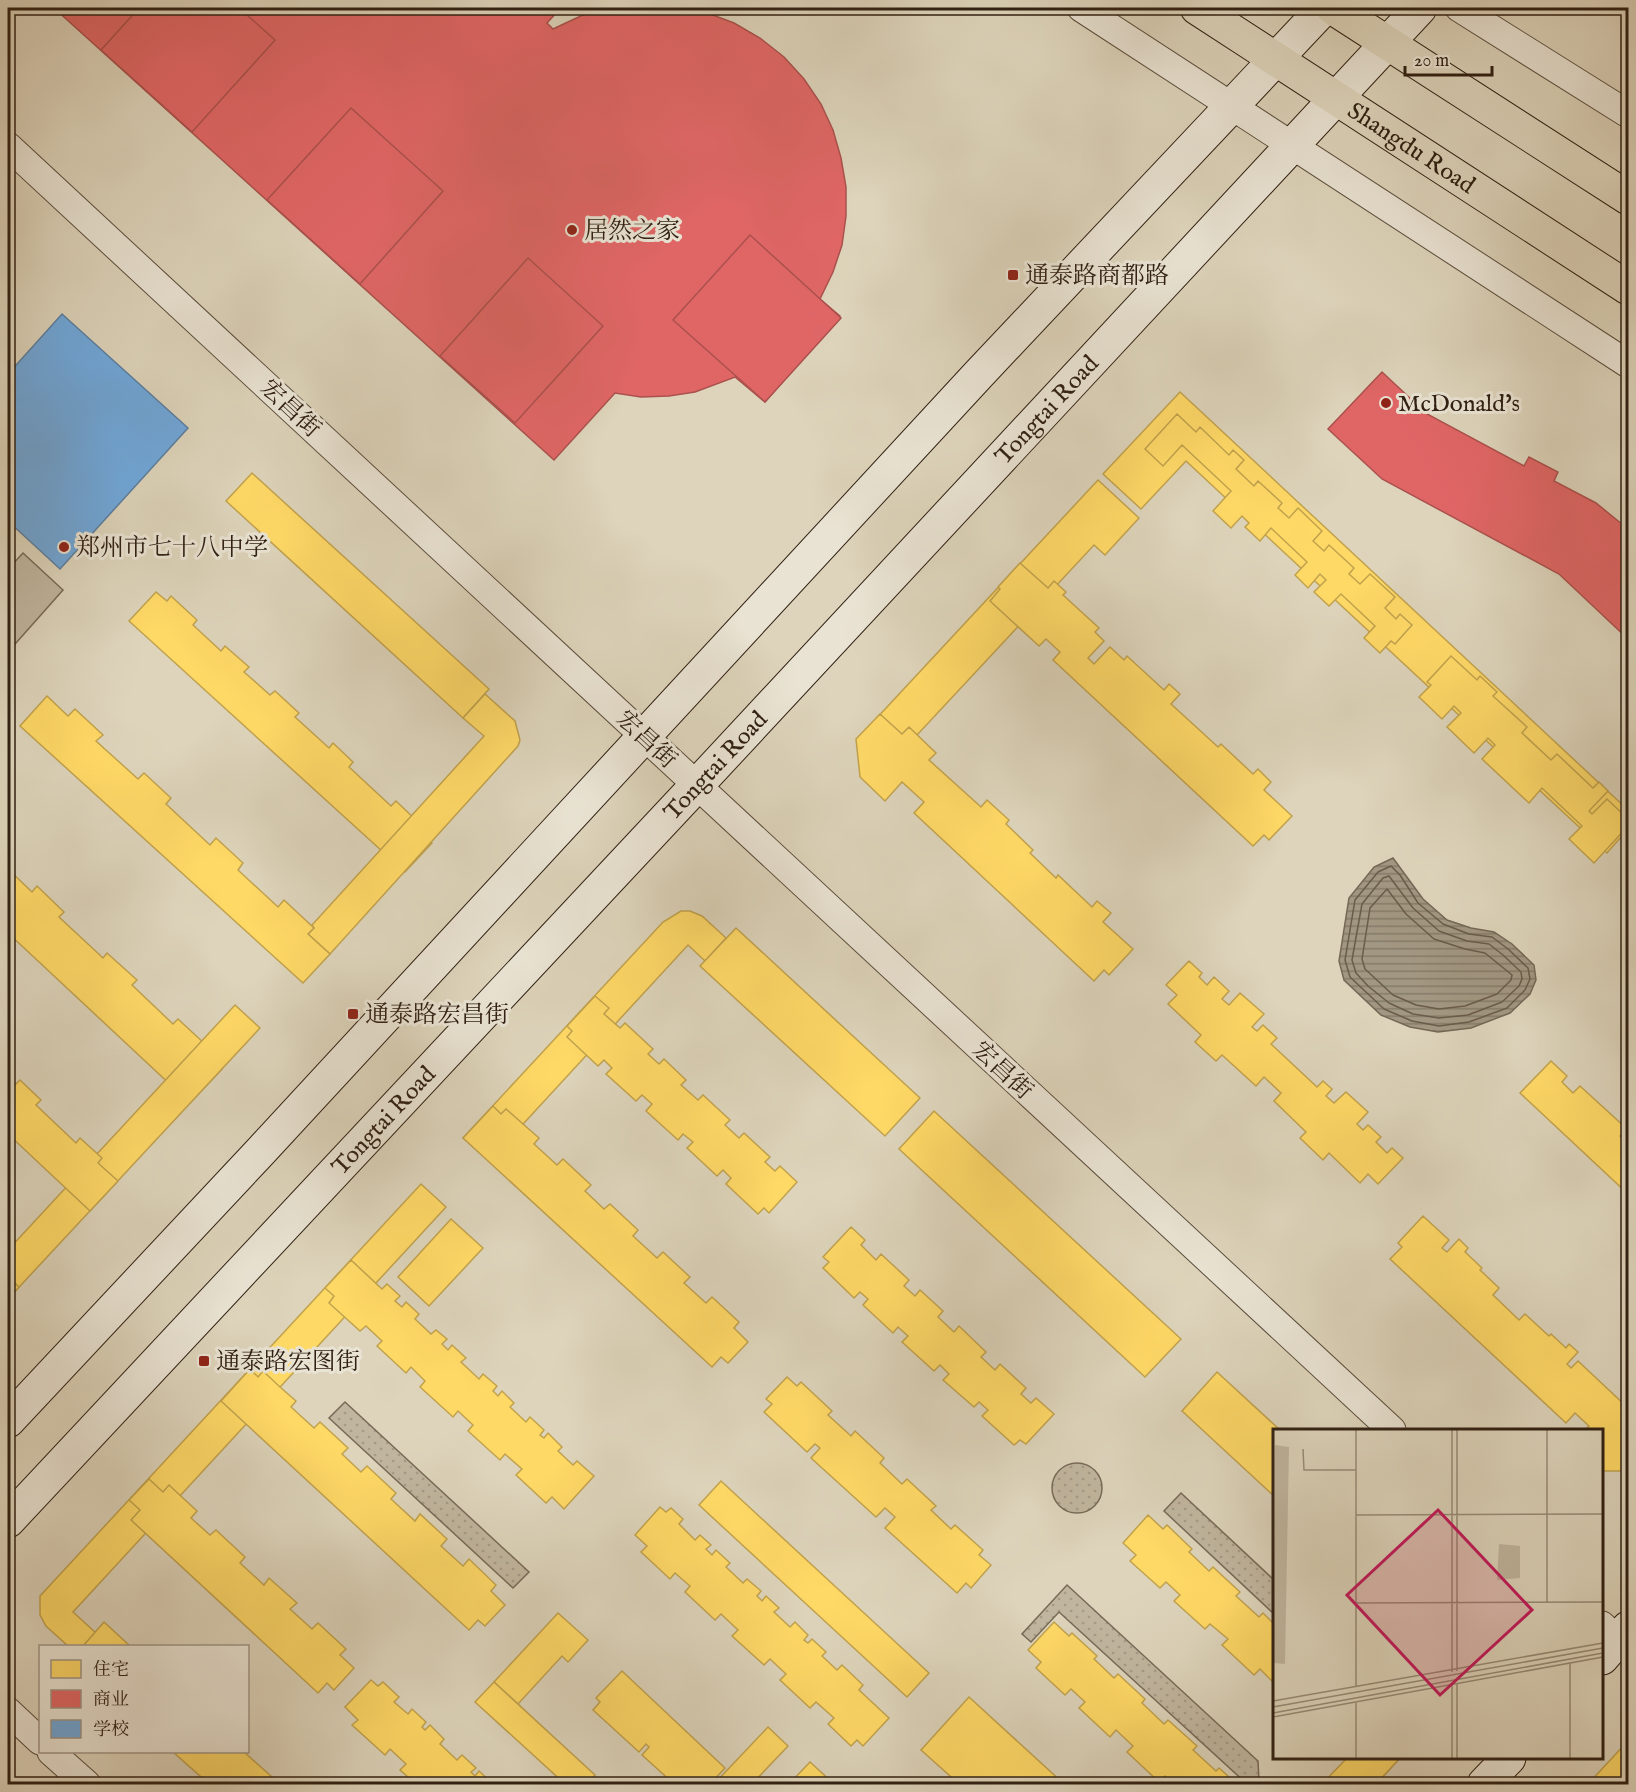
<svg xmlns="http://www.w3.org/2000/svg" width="1636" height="1792" viewBox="0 0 1636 1792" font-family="'IM FELL English','Noto Serif SC',serif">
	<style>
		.grass { fill: url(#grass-dots); stroke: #786a58; stroke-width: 1.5 }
		.pitch { fill: #c0b59e; stroke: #786a58; stroke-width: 1.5 }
		.water { fill: url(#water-rules); stroke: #746756; stroke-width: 1.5 }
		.homes { fill: #ffd966; stroke: #c1a24d; stroke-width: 1.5 }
		.shops { fill: #e06666; stroke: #ab514d; stroke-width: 1.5 }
		.schools { fill: #6fa8dc; stroke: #5c7fa0; stroke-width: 1.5 }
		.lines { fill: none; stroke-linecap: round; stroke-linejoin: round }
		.shore { stroke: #695c4a; stroke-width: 1.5 }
		.street-casing { stroke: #5b4d3d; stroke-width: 29 }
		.secondary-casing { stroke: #302013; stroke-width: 35 }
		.primary-casing { stroke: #302013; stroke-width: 35 }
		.street { stroke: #e9e3d3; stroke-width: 27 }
		.secondary { stroke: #e9e3d3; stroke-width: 33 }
		.primary { stroke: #ddd4bb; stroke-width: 33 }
		.poi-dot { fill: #8f2418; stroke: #e9e3d3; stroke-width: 2 }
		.labels { text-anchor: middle; stroke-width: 6; stroke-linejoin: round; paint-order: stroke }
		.street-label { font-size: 24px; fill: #302013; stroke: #e9e3d3 }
		.poi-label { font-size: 24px; fill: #302013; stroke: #e9e3d3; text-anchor: start }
		.inset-road { fill: none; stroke: #988c78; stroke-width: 1.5 }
		.view { fill: #c2185b; fill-opacity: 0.15; stroke: #c2185b; stroke-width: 3 }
		.inset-edge { fill: none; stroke: #302013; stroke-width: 3 }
	</style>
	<defs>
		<pattern id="grass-dots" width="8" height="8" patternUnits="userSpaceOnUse" patternTransform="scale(1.5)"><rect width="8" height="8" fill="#c0b59e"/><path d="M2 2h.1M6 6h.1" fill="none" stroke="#a59b87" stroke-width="1.8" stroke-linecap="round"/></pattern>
		<pattern id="water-rules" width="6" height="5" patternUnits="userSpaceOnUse" patternTransform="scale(1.5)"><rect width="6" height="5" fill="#a29782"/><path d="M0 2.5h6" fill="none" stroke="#847b69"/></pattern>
	</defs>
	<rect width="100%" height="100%" fill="#ddd4bb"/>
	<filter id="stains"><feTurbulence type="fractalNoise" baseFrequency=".00333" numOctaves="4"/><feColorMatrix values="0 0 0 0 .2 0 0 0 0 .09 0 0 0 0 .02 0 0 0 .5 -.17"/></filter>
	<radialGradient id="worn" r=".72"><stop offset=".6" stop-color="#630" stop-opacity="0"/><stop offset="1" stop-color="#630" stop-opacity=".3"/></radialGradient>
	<g class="grass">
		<polygon points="345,1402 529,1572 513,1588 329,1418"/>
		<circle cx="1077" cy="1488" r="25"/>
		<polygon points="1181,1493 1274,1580 1274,1614 1164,1511"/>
		<polygon points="1067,1585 1258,1761 1259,1781 1255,1784 1247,1784 1059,1612 1031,1642 1022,1634"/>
	</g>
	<polygon class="pitch" points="23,553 63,590 8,652 8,569"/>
	<polygon class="water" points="1393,858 1423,899 1447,920 1471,928 1494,932 1512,944 1534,965 1536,980 1530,994 1510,1013 1471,1028 1438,1032 1410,1027 1381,1015 1344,980 1339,961 1349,898 1374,867"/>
	<g class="homes">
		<polygon points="1180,392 1628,810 1628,829 1607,853 1186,461 1141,509 1103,474"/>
		<polygon points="1177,414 1196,432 1200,427 1229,455 1233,450 1244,460 1236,469 1254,486 1258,481 1282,503 1278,508 1289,518 1298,508 1322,531 1313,541 1324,551 1329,545 1354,568 1349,574 1360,584 1370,574 1395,597 1385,608 1396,619 1400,614 1412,625 1395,644 1391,641 1380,653 1364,638 1375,626 1341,594 1329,606 1314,592 1326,580 1320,574 1308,588 1295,575 1307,562 1271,528 1260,541 1245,527 1249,523 1242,516 1231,528 1213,511 1231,491 1182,445 1163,466 1145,449"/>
		<polygon points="252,473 489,689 463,718 226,501"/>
		<polygon points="1098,480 1139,518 1105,555 1094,545 904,749 874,721"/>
		<polygon points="1020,563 1048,588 1054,581 1066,592 1063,595 1099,628 1095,632 1104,641 1088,658 1094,664 1110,647 1124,660 1127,656 1164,690 1169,684 1180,694 1171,704 1218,747 1221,744 1253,774 1258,769 1271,782 1264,790 1292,816 1269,840 1264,835 1253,846 1053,660 1060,652 1046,639 1039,646 990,601 1000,589 998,587"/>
		<polygon points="156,592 167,601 171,596 197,620 193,625 221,651 225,646 249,667 244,672 270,695 275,691 299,713 295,717 329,748 333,743 353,762 349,767 391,806 396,801 418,822 414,827 432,843 405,872 129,621"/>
		<polygon points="1451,656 1477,680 1480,676 1497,692 1493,696 1527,727 1522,733 1551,760 1557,754 1593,788 1599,782 1608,791 1589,811 1592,814 1607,799 1628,819 1628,826 1594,863 1569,839 1582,826 1542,788 1529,803 1482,759 1495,745 1488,738 1474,753 1447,727 1461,713 1454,706 1442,719 1419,697 1431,685 1427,682"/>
		<polygon points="485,694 515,721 520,740 518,746 330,954 308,934 314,928 312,925 484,736 463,718"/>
		<polygon points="47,696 68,716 75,709 103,735 96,741 138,779 144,773 171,798 166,804 210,845 216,838 243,863 238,870 278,907 284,900 314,928 308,934 330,954 303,983 20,726"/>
		<polygon points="880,714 902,734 909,727 936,753 929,760 981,807 987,800 1009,820 1006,824 1033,850 1030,853 1056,878 1058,875 1092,907 1097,901 1111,913 1103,922 1133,949 1109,975 1104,970 1094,981 914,813 924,802 902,782 885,801 860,777 856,739"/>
		<polygon points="8,869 32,892 37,886 64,912 59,917 103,958 107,953 137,980 132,985 173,1024 178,1019 206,1045 202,1050 222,1069 190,1103 8,933"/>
		<polygon points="681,911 690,911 702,916 726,938 705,961 688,945 489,1161 463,1138 663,922"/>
		<polygon points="736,928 920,1098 885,1136 700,966"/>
		<polygon points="1189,961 1202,973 1199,977 1207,985 1214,977 1229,991 1222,999 1229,1005 1240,993 1264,1014 1252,1027 1257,1031 1263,1025 1277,1038 1271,1044 1317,1087 1323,1081 1332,1089 1326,1096 1334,1103 1346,1092 1368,1112 1357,1124 1363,1130 1368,1125 1381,1137 1376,1142 1387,1153 1392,1148 1403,1158 1378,1184 1368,1174 1360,1183 1329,1153 1323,1160 1300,1138 1306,1132 1274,1101 1281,1093 1264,1077 1256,1086 1222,1055 1216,1061 1195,1042 1201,1035 1168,1004 1177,995 1166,985"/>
		<polygon points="595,996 609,1008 604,1014 620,1028 625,1023 653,1049 648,1054 659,1064 664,1059 686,1080 681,1085 698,1100 703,1095 730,1120 725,1125 739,1138 744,1133 770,1157 765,1162 775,1171 780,1166 797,1182 769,1213 764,1208 758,1214 726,1184 731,1178 723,1170 717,1176 687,1148 693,1142 683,1134 678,1140 646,1111 652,1104 642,1095 636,1101 606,1074 612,1068 604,1060 598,1066 567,1037 572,1031 567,1026"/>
		<polygon points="235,1005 260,1028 8,1299 8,1250"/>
		<polygon points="1551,1061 1567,1076 1562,1082 1573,1093 1580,1086 1627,1129 1620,1136 1628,1145 1628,1194 1520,1093"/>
		<polygon points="8,1079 15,1085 20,1080 41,1100 36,1105 76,1143 80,1138 102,1158 98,1163 118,1181 90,1211 8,1134"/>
		<polygon points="493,1106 501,1114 506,1109 539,1138 534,1144 557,1165 563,1159 591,1185 585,1191 604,1209 610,1204 638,1230 633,1236 657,1258 663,1252 690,1277 684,1283 706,1303 712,1297 739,1322 734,1328 748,1342 728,1363 721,1357 712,1367 463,1138"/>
		<polygon points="934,1111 1181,1339 1145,1377 899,1149"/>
		<polygon points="421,1184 446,1207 73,1612 96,1633 83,1646 68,1646 46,1626 40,1615 40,1596"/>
		<polygon points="1423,1216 1449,1240 1442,1248 1447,1252 1459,1239 1468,1248 1465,1252 1482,1268 1480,1270 1499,1288 1493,1295 1519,1320 1525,1314 1549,1336 1551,1334 1566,1348 1569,1344 1578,1352 1567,1364 1571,1368 1578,1361 1627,1407 1628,1405 1628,1471 1602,1471 1602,1430 1585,1430 1589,1426 1575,1413 1566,1423 1390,1259 1402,1247 1398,1243"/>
		<polygon points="451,1219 483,1248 429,1306 398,1277"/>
		<polygon points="851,1227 865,1240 861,1245 876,1260 881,1254 909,1280 904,1286 915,1296 920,1290 943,1311 938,1317 954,1332 959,1326 986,1352 981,1357 995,1370 1000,1364 1026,1388 1021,1394 1031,1403 1036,1398 1054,1414 1026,1444 1020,1440 1014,1445 982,1416 988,1410 979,1402 974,1407 943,1380 949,1374 940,1365 934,1371 902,1342 908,1336 898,1327 893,1333 863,1305 868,1299 860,1292 854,1298 823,1268 829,1262 823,1257"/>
		<polygon points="351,1260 382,1289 387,1284 400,1296 395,1301 402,1307 406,1302 419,1314 415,1319 431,1334 436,1330 447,1339 442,1344 448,1350 452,1345 466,1358 461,1362 479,1379 483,1374 497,1386 493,1391 498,1396 502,1391 514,1403 510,1407 526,1422 530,1417 544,1430 540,1435 544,1438 548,1433 562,1447 558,1451 573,1465 577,1461 594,1476 564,1509 552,1497 546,1503 516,1475 522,1469 505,1454 500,1460 468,1431 473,1425 458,1411 453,1417 420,1387 425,1381 411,1367 406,1373 377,1346 382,1341 366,1326 360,1331 329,1303 334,1296 325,1288"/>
		<polygon points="8,1267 13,1272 8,1276 19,1287 8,1299"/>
		<polygon points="250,1369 258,1377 263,1371 280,1387 296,1401 291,1407 314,1428 320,1422 348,1448 342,1454 361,1472 367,1466 396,1493 391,1499 415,1521 420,1514 447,1539 441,1546 463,1566 469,1559 496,1585 491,1591 505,1605 485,1626 478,1620 469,1630 221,1401"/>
		<polygon points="1217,1372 1280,1430 1274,1430 1274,1496 1182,1411"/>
		<polygon points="787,1377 797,1386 801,1382 832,1411 828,1415 851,1436 855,1431 884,1458 880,1463 902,1484 907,1479 936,1506 931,1510 951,1529 955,1525 983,1550 979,1555 991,1565 971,1588 966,1583 957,1593 885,1528 895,1517 885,1508 876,1517 811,1458 820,1448 815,1444 807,1452 764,1412 772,1404 766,1399"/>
		<polygon points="149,1479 163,1492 169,1485 197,1511 191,1518 210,1535 216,1530 245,1557 240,1563 264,1585 269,1578 297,1603 290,1609 312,1629 318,1623 346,1649 340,1655 354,1668 334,1690 327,1683 318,1693 131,1520 140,1510 129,1500"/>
		<polygon points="721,1481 929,1673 907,1697 699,1505"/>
		<polygon points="660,1507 666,1512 671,1508 683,1519 679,1524 695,1540 700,1535 711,1545 706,1549 712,1555 716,1550 730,1563 726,1567 743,1583 747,1579 761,1591 757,1596 762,1601 766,1596 779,1608 774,1612 790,1627 795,1622 808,1635 804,1640 808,1643 812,1639 826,1652 822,1656 837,1670 842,1665 863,1685 859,1690 889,1718 863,1746 857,1740 851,1746 828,1724 834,1718 816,1702 810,1708 780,1680 786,1674 770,1659 764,1665 732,1636 738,1630 721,1614 715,1620 685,1592 690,1586 675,1573 670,1579 641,1552 647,1546 635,1535"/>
		<polygon points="1148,1515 1163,1529 1167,1525 1192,1549 1189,1552 1209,1571 1213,1567 1240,1592 1236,1596 1259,1617 1263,1613 1274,1624 1274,1683 1260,1669 1254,1675 1222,1645 1228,1639 1210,1624 1205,1629 1174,1601 1180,1595 1166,1582 1160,1588 1130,1561 1136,1555 1123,1543"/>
		<polygon points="558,1613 588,1640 568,1662 562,1656 518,1704 494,1682"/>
		<polygon points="104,1622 130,1646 83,1646"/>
		<polygon points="1054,1622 1069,1636 1072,1633 1097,1656 1094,1659 1114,1678 1118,1674 1145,1699 1142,1703 1164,1724 1168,1720 1197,1746 1193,1750 1216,1771 1219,1768 1237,1784 1174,1784 1165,1776 1159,1782 1127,1752 1133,1746 1116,1730 1110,1737 1079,1708 1085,1702 1071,1689 1065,1695 1036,1668 1041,1662 1028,1650"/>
		<polygon points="622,1671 725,1768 710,1784 674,1784 642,1755 649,1747 646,1744 639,1752 593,1710 600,1702 596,1698"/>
		<polygon points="371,1680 378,1686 383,1682 399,1697 394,1702 408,1714 412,1709 426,1722 422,1727 425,1730 430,1725 444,1739 440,1744 457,1760 462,1755 476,1768 471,1772 475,1776 479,1771 493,1784 416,1784 400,1770 406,1764 390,1749 385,1755 352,1725 358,1720 345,1707"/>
		<polygon points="494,1682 595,1775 586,1784 565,1784 475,1702"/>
		<polygon points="969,1697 1064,1784 959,1784 921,1750"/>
		<polygon points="768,1727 788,1746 752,1784 714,1784"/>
		<polygon points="1626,1743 1628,1745 1628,1782 1626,1784 1588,1784"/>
		<polygon points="173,1752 244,1752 280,1784 209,1784"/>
		<polygon points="1343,1758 1400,1758 1380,1780 1355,1758 1350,1763"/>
		<polygon points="1347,1758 1400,1758 1376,1784 1322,1784"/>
		<polygon points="810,1762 834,1784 789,1784"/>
	</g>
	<g class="shops">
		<polygon points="54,8 561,8 547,23 553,29 585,14 612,8 684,8 705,12 734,23 760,38 784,57 804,79 821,104 833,130 841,158 846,187 846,216 842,245 833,272 820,299 840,316 765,402 735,377 695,392 669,396 641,397 615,393 554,460"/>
		<polygon points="139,8 239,8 275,40 192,132 101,50"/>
		<polygon points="351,108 443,191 360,284 267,200"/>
		<polygon points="750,235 841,318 765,402 673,320"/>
		<polygon points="528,258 603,326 515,423 440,356"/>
		<polygon points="1382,372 1427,414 1524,466 1529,457 1558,472 1554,481 1596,503 1628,529 1628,639 1559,574 1382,479 1328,429"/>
	</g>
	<g class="schools">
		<polygon points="8,301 14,306 8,313"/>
		<polygon points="62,314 188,428 60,569 8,521 8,374"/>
	</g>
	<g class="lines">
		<g class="shore">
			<polygon points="1391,866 1400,875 1418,903 1443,924 1469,934 1492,937 1508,949 1528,968 1530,979 1525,990 1507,1008 1469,1022 1439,1026 1412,1021 1384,1009 1350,977 1345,960 1355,900 1378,872"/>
			<polygon points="1389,876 1413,908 1439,931 1467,941 1489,944 1503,955 1521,972 1522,979 1519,986 1502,1002 1468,1015 1439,1018 1413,1014 1389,1003 1368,986 1356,973 1352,960 1362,904 1383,878"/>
			<polygon points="1387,889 1406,914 1434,939 1465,949 1485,953 1512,975 1511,980 1497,994 1465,1006 1439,1009 1416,1005 1393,995 1365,969 1362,959 1370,908"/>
		</g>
		<defs>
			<g id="street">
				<polyline points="1081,8 1628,364"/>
				<polyline points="1459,8 1628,114"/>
				<polyline points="8,146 1392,1430"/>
				<polyline points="1602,1625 1618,1640"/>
				<polyline points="8,1711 40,1741"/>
				<polyline points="51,1752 87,1784"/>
			</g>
			<g id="secondary">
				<polyline points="8,1421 261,1151 978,375 1324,8"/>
				<path id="s1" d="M8,1521l689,-736 723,-777"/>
				<polyline points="1602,1658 1628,1628"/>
				<polyline points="1484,1784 1509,1758"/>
			</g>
			<g id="primary">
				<path id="s2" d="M1197,8l431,280"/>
				<polyline points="1333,8 1628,198"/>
			</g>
		</defs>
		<use href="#street" class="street-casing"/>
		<use href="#secondary" class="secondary-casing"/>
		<use href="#primary" class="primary-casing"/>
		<use href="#street" class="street"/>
		<use href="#secondary" class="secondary"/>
		<use href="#primary" class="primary"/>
	</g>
	<g class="poi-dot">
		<circle cx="572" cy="230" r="6"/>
		<rect x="1007" y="269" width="12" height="12" rx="3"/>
		<circle cx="1386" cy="403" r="6"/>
		<circle cx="64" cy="547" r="6"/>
		<rect x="347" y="1008" width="12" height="12" rx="3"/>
		<rect x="198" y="1355" width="12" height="12" rx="3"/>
	</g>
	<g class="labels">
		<g class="street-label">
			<text dy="8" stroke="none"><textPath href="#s2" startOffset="256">Shangdu Road</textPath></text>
			<text transform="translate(291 408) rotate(43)" y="8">宏昌街</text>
			<text dy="8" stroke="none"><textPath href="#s1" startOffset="1521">Tongtai Road</textPath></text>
			<text transform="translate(647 739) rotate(43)" y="8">宏昌街</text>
			<text dy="8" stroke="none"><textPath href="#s1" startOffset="1035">Tongtai Road</textPath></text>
			<text transform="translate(1003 1070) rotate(43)" y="8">宏昌街</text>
			<text dy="8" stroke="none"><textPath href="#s1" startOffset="549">Tongtai Road</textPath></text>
		</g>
		<g class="poi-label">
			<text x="584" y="238">居然之家</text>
			<text x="1025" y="283">通泰路商都路</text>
			<text x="1398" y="411">McDonald's</text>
			<text x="76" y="555">郑州市七十八中学</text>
			<text x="365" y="1022">通泰路宏昌街</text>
			<text x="216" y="1369">通泰路宏图街</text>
		</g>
	</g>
	<g transform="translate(1273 1429)">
		<rect width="330" height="330" fill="#ddd4bb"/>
		<path d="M2,16l14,2 -4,217 -12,-1z" fill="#c0b59e"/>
		<path d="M226,115l21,2v32l-23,2z" fill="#c0b59e"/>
		<path class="inset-road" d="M83,1v257M184,1v241M274,1v172M30,20l1,21h52M83,86l247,-1M83,174l247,-1M297,234v95M179,243v-242M179,256v73M0,272l330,-58M83,274v55M0,278l330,-59M0,284l330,-60M0,288l330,-60M184,329v-74"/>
		<path class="view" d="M165,81l94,100 -92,85 -93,-100z"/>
		<rect width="330" height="330" class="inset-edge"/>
	</g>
	<rect width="1636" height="1792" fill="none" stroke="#ddd4bb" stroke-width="30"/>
	<rect x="9" y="9" width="1618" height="1774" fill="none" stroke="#302013" stroke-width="3"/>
	<rect x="15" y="15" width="1606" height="1762" fill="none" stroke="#302013" stroke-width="1.5"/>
	<rect x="39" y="1645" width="210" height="108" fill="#e9e3d3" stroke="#9f9586" stroke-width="1.5"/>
	<rect x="51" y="1660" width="30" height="18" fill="#ffd966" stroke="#9f9586" stroke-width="1.5"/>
	<text x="93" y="1675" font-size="18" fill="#302013">住宅</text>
	<rect x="51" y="1690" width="30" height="18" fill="#e06666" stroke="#9f9586" stroke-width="1.5"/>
	<text x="93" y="1705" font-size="18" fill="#302013">商业</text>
	<rect x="51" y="1720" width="30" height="18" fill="#6fa8dc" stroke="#9f9586" stroke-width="1.5"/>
	<text x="93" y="1735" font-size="18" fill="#302013">学校</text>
	<path d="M1405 66v9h87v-9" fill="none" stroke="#302013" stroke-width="3"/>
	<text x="1414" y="66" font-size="18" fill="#302013" stroke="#e9e3d3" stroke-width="4.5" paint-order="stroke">20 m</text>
	<rect width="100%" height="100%" filter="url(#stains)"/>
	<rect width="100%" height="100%" fill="url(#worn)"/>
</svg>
